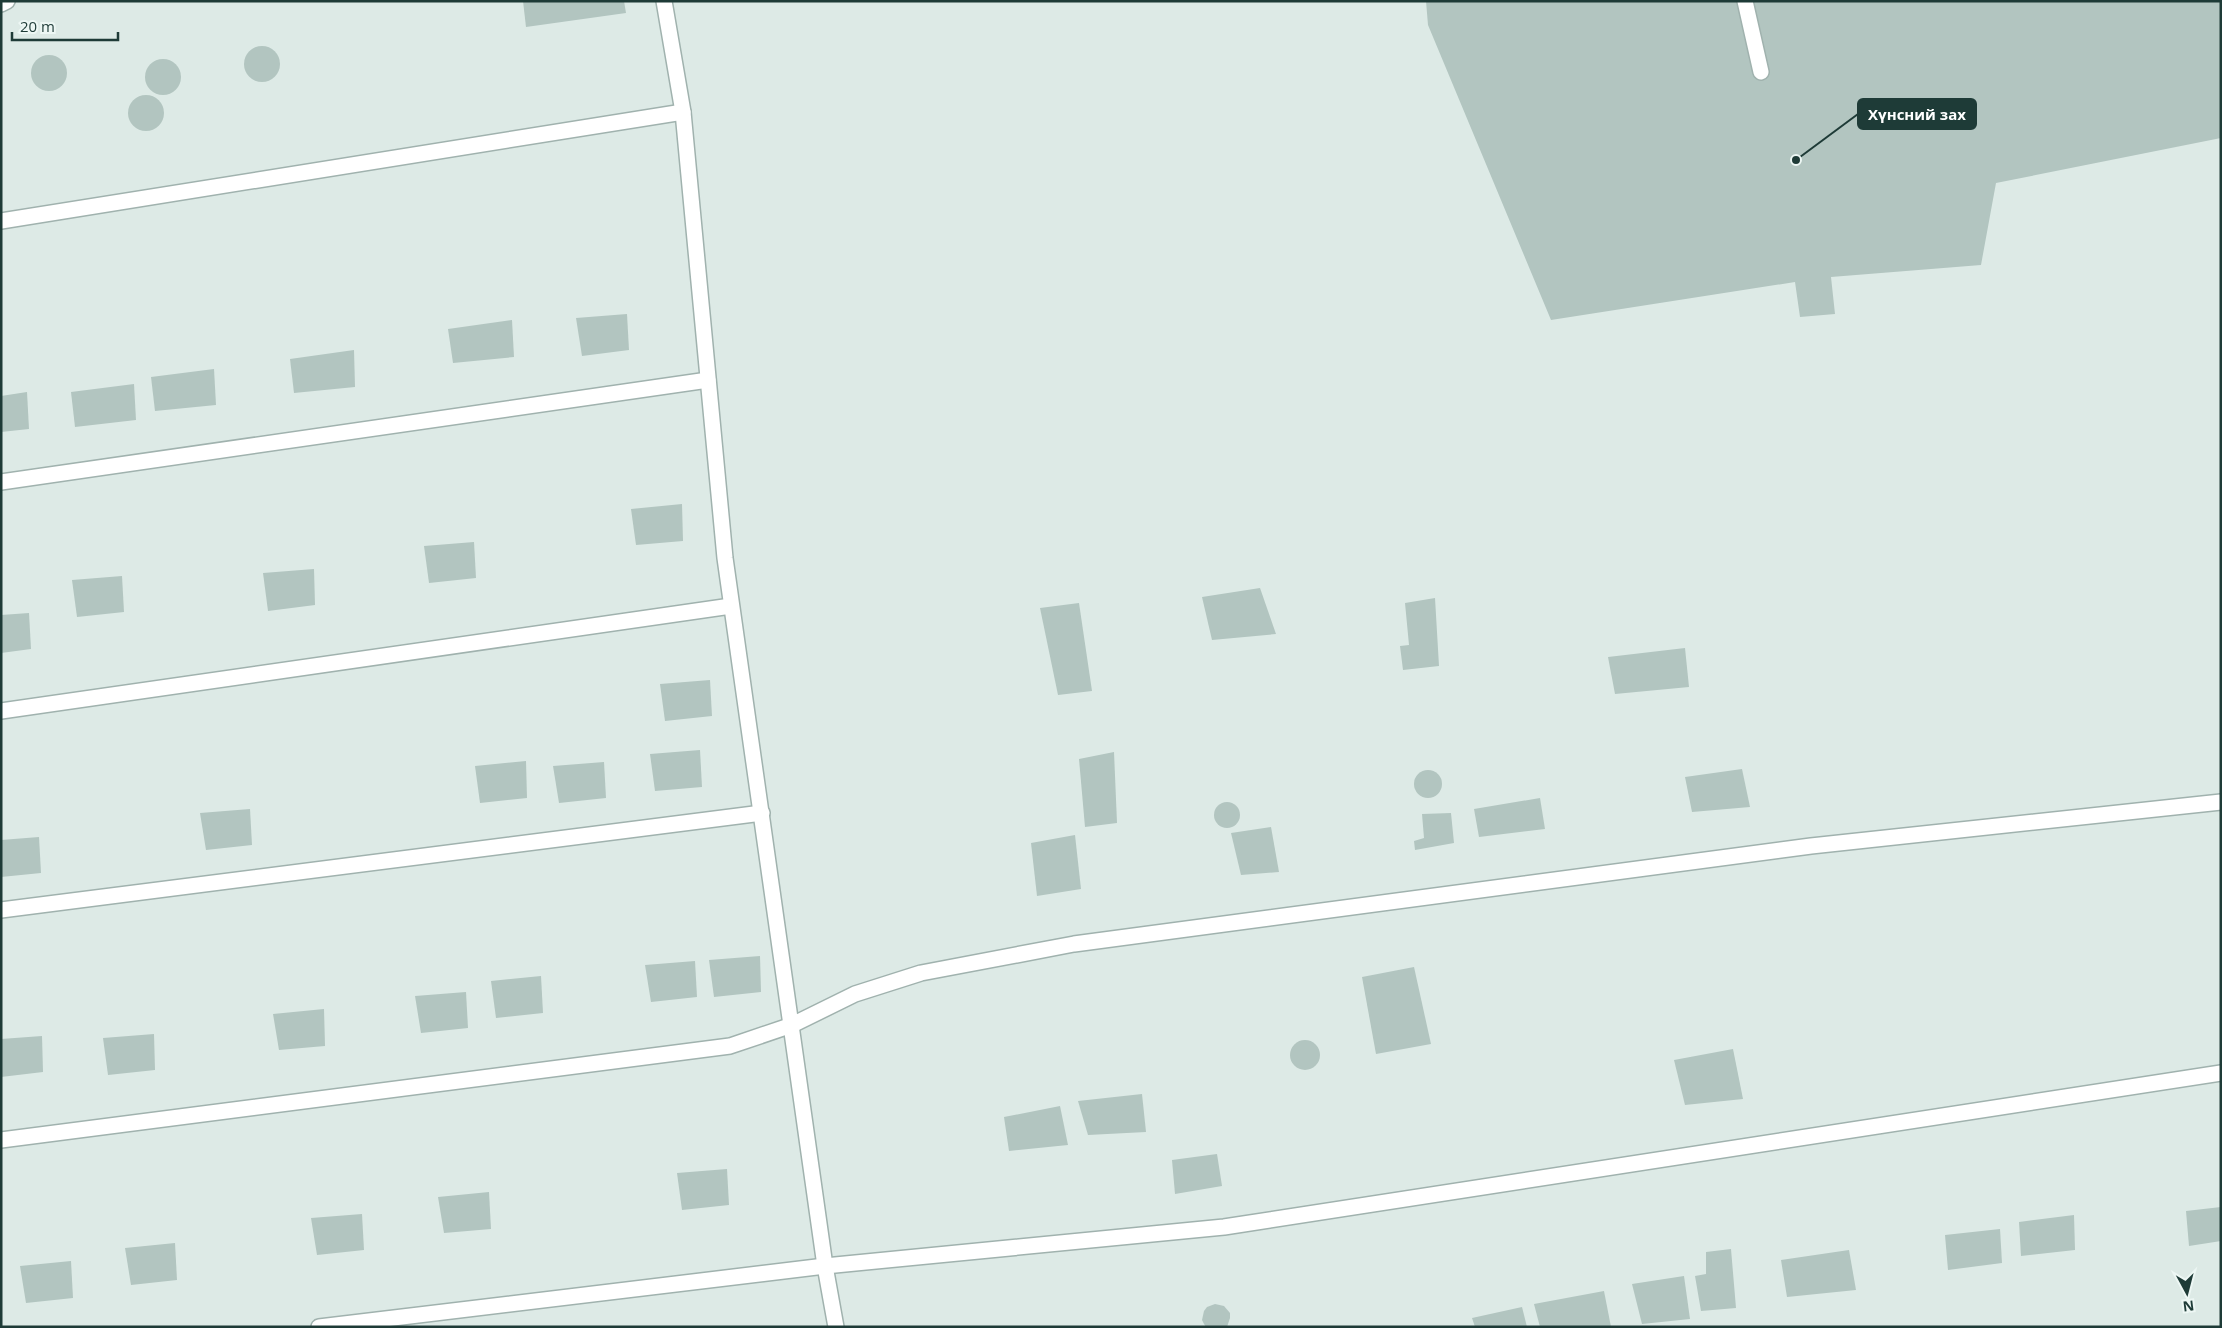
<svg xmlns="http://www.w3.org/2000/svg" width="2222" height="1328" viewBox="0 0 2222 1328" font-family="'Open Sans',sans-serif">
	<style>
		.building { fill: #b2c5c0 }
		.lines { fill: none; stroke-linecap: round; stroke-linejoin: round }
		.minor-casing { stroke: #a0b2ae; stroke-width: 18 }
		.minor { stroke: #fff; stroke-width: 15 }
		.leader { fill: none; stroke: #1e3b37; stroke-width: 2 }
		.callout-dot { fill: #1e3b37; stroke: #edf7f4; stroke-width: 2 }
		.callout { fill: #1e3b37; stroke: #1e3b37; stroke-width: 2 }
		.callout-label { font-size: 15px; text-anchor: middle; font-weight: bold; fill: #fff }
	</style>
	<rect width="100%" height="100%" fill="#ddeae6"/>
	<g class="building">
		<polygon points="523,1 624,1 626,13 526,27"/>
		<polygon points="1426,1 2221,1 2221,138 1996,183 1981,265 1831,277 1835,314 1800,317 1795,282 1551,320 1428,25"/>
		<circle cx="262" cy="64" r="18"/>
		<circle cx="49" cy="73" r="18"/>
		<circle cx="163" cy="77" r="18"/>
		<circle cx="146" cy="113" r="18"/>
		<polygon points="627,314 629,350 582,356 576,318"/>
		<polygon points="512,320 514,357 453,363 448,329"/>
		<polygon points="354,350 355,387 294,393 290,359"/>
		<polygon points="214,369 216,405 155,411 151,377"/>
		<polygon points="134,384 136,420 75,427 71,392"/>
		<polygon points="27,392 29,429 1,432 1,396"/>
		<polygon points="682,504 683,541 636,545 631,509"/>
		<polygon points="474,542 476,578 429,583 424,546"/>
		<polygon points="314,569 315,605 268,611 263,573"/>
		<polygon points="122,576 124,612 77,617 72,580"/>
		<polygon points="1260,588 1276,634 1212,640 1202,597"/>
		<polygon points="1435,598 1439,666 1403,670 1400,646 1409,645 1405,603"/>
		<polygon points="1079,603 1092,691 1058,695 1040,608"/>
		<polygon points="29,613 31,649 1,653 1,615"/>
		<polygon points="1685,648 1689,687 1615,694 1608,657"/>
		<polygon points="710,680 712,716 665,721 660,684"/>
		<polygon points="700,750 702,787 655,791 650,754"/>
		<polygon points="1114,752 1117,823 1085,827 1079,759"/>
		<polygon points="526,761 527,798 480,803 475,766"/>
		<polygon points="604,762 606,798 559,803 553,766"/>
		<polygon points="1742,769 1750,807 1692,812 1685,777"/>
		<circle cx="1428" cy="784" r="14"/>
		<polygon points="1540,798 1545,829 1479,837 1474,809"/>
		<circle cx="1227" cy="815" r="13"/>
		<polygon points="250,809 252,845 206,850 200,813"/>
		<polygon points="1451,813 1454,843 1415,850 1414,841 1424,838 1422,814"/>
		<polygon points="1271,827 1279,872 1241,875 1231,833"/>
		<polygon points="1075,835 1081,889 1037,896 1031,843"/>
		<polygon points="39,837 41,873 1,877 1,840"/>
		<polygon points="760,956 761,992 714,997 709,960"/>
		<polygon points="695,961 697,997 651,1002 645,965"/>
		<polygon points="1414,967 1431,1044 1376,1054 1362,977"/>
		<polygon points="541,976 543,1013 496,1018 491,981"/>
		<polygon points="466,992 468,1028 421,1033 415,996"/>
		<polygon points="324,1009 325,1046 279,1050 273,1014"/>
		<polygon points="154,1034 155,1070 108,1075 103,1038"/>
		<polygon points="42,1036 43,1072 1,1077 1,1039"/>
		<circle cx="1305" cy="1055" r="15"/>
		<polygon points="1733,1049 1743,1099 1685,1105 1674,1060"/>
		<polygon points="1142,1094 1146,1132 1088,1135 1078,1101"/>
		<polygon points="1060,1106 1068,1145 1009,1151 1004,1117"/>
		<polygon points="1217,1154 1222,1186 1175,1194 1172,1160"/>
		<polygon points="727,1169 729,1205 682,1210 677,1173"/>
		<polygon points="489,1192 491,1229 444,1233 438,1197"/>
		<polygon points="2221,1207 2221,1241 2189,1246 2186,1211"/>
		<polygon points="362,1214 364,1250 317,1255 311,1218"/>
		<polygon points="2074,1215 2075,1250 2021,1256 2019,1222"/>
		<polygon points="2000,1229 2002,1263 1948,1270 1945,1235"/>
		<polygon points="175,1243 177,1280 131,1285 125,1248"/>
		<polygon points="1731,1249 1736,1308 1701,1311 1695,1276 1706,1274 1706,1252"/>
		<polygon points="1849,1250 1856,1290 1787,1297 1781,1260"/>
		<polygon points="71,1261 73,1298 26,1303 20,1266"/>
		<polygon points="1684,1276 1690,1319 1642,1324 1632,1284"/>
		<polygon points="1604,1291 1611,1327 1540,1327 1534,1304"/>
		<polygon points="1215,1304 1224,1306 1230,1313 1230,1318 1227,1327 1206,1327 1204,1324 1202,1320 1204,1311 1207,1307"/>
		<polygon points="1522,1307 1527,1327 1475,1327 1472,1318"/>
	</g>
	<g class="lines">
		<defs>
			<g id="minor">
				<polyline points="664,1 683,112 725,558 825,1266 836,1327"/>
				<polyline points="1745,1 1761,72"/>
				<polyline points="1,4 7,1"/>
				<polyline points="1,221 683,112"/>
				<polyline points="1,482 708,380"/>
				<polyline points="1,711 731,606"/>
				<polyline points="1,910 762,813"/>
				<polyline points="1,1140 730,1046 792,1025 855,994 921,973 1074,944 1811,846 2221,802"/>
				<polyline points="319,1327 825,1266 1224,1227 2221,1073"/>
			</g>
		</defs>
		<use href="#minor" class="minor-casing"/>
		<use href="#minor" class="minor"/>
	</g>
	<path class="leader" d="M1796 160L1858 114"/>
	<circle class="callout-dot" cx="1796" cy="160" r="5"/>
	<rect class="callout" x="1858" y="99" width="118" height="30" rx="5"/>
	<g class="callout-label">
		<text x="1917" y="120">Хүнсний зах</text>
	</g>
	<rect width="2222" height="1328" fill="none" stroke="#1e3b37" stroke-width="5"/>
	<g transform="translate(2187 1293) rotate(173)" stroke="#edf7f4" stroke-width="4" paint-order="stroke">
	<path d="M0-4L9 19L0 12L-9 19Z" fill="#1e3b37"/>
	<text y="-8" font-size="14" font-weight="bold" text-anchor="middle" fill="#1e3b37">N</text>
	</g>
	<path d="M12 32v8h106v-8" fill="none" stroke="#1e3b37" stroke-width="2.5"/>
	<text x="20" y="32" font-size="15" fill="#1e3b37" stroke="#edf7f4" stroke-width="4" paint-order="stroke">20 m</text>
</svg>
